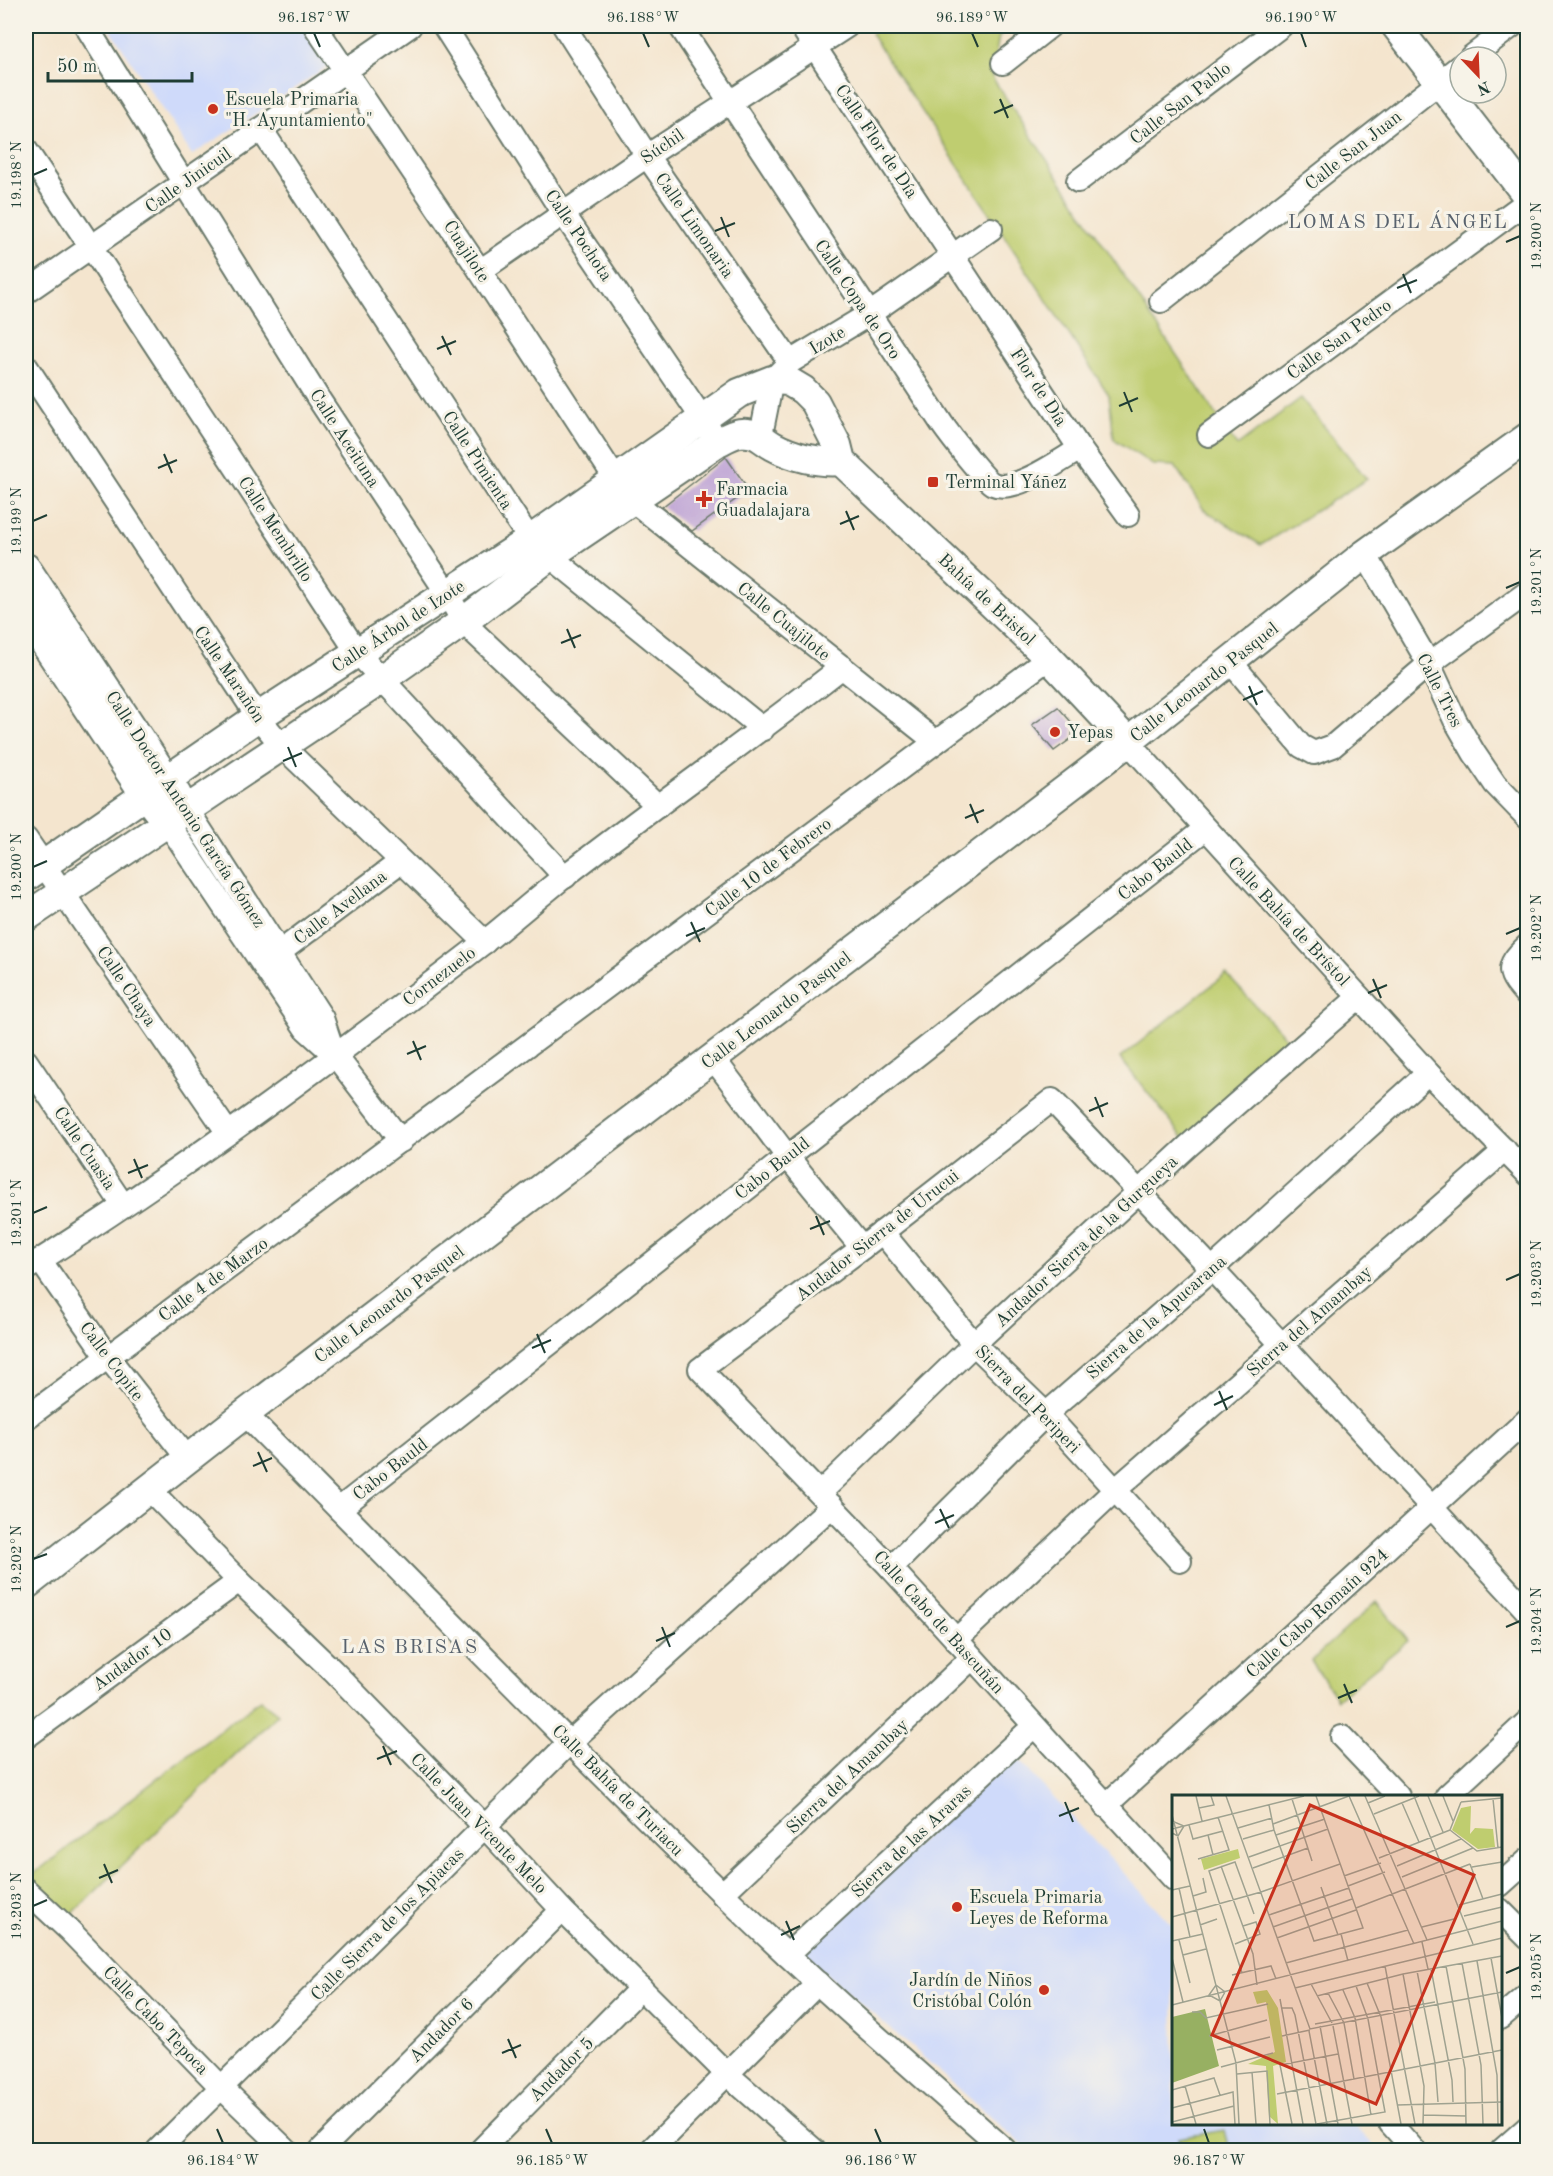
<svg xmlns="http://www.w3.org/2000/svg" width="1553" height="2176" viewBox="0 0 1553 2176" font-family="'Old Standard TT',serif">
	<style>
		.built { fill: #cfdafa }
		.green { fill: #bfcd6f; stroke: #6f8552; stroke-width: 1.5 }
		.building { fill: #c1a7d6 }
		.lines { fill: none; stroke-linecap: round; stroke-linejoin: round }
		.minor-casing { stroke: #6a786a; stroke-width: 26 }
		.tertiary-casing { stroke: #6a786a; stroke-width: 32 }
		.minor { stroke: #fff; stroke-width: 22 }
		.tertiary { stroke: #fff; stroke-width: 28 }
		.ticks { fill: none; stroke: #1f3d34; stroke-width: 2 }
		.poi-dot { fill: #c8321e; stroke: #f7f3e8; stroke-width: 2 }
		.labels { text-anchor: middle; stroke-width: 6; stroke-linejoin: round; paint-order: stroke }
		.poi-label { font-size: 18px; fill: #1f3d34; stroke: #f7f3e8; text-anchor: start }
		.street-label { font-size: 18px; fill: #1f3d34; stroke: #f7f3e8 }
		.neighbourhood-label { font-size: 20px; letter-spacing: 1.5px; fill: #58626d; stroke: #f7f3e8 }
		.inset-road { fill: none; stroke: #9fa290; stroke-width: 1.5 }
		.view { fill: #c8321e; fill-opacity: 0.15; stroke: #c8321e; stroke-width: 3 }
		.inset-edge { fill: none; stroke: #1f3d34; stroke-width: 3 }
		.neatline { fill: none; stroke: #1f3d34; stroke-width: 2 }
		.ticks-label { font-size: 15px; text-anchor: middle; fill: #1f3d34 }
	</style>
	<rect width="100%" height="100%" fill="#f7f3e8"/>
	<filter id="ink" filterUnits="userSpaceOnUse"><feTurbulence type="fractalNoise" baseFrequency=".0167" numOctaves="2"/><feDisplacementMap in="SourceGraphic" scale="12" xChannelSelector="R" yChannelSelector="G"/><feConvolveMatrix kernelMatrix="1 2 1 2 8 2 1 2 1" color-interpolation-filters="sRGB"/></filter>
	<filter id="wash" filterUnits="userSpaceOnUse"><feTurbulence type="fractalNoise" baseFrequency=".008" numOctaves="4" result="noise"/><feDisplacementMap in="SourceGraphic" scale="24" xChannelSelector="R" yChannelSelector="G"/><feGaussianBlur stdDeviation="1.35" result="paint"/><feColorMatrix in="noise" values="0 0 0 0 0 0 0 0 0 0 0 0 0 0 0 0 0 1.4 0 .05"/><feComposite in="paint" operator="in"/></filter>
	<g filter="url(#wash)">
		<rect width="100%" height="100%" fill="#f4e5ce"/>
		<g class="built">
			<polygon points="108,26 306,26 333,63 192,155"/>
			<polygon points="1014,1755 1173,1926 1174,2124 1353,2124 1378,2150 1028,2150 913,2048 800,1952"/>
		</g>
		<g class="green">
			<polygon points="881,26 1012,26 999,36 992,77 1237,446 1301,398 1367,479 1261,545 1204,510 1175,466 1153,465 1114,439 1109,395 871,34"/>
			<polygon points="1226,974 1295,1048 1186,1141 1120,1058"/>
			<polygon points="1377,1601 1408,1641 1337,1699 1311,1661"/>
			<polygon points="260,1700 278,1714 68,1918 27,1879"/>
			<polygon points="1224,2130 1229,2150 1182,2150 1178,2138"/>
		</g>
		<g id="blocks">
			<g class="building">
				<polygon points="726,457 749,490 692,531 662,507"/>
				<polygon points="1058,707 1073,724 1072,738 1054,751 1032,725"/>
			</g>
		</g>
	</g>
	<g filter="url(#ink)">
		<use href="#blocks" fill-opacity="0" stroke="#6a786a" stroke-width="1.5"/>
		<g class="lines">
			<defs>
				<g id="minor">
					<polyline points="86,26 318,398 447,593 463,622 658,806"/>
					<polyline points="315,26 480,271 615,478"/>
					<polyline points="444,26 563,213 712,433"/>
					<polyline points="564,26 647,156 790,362"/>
					<path d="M680,26l262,398c7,10 42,56 51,60 22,10 67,-24 87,-35"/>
					<polyline points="801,26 1080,449 1128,515"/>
					<polyline points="1471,57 1512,26"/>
					<polyline points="1003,63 1050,26"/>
					<polyline points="261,129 530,540 763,729"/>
					<polyline points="26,150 91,247 357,652 565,877"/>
					<polyline points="1078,181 1281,26"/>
					<polyline points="480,271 647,156 847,26"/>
					<polyline points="26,292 410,26"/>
					<polyline points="1161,301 1460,66"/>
					<polyline points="26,366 258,717 283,747 485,942"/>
					<polyline points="761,435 772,380 790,362 868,315 991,229"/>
					<polyline points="1209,435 1528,201"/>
					<polyline points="632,500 936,742"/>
					<polyline points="1365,554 1429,664 1455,720 1474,753 1495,784 1528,818"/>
					<polyline points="1230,661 1301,746 1314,753 1333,746 1429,664 1528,592"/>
					<polyline points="1128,742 1428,1073 1528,1174"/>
					<polyline points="187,809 322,1018 333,1051"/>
					<polyline points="167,822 306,1029 335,1055 401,1141"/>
					<polyline points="26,839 228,1133"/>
					<path d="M1528,945c-25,23 -20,29 0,52"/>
					<polyline points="280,952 400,862"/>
					<polyline points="713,1058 787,1156 862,1248"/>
					<polyline points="26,1061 123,1205"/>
					<polyline points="882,1232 974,1344 1046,1414 1180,1561"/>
					<polyline points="40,1260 107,1356 188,1459"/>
					<path d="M26,1269c158,-99 308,-211 456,-325 28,-22 55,-46 83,-68 91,-71 186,-137 277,-209"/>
					<path d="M245,1414c159,160 315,322 477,479 91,89 188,173 283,257"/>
					<polyline points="26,1418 1049,658"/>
					<polyline points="150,1490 239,1581 333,1671 485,1827 562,1910 727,2074 814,2150"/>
					<polyline points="820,1493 974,1344 1187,1147 1359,997"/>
					<polyline points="339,1509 1205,829"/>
					<polyline points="891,1568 1046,1414 1212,1269 1428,1073"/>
					<polyline points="956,1640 1114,1491 1505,1150"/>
					<polyline points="26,1737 239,1581"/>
					<polyline points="1342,1737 1398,1796"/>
					<polyline points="1447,1796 1528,1721"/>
					<polyline points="1105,1806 1528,1419"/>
					<polyline points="1174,1879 891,1568 700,1369 862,1248 1052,1100 1212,1269 1528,1612"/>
					<polyline points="1500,1885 1528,1860"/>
					<polyline points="26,1890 70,1931 222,2088 286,2150"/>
					<polyline points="722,1894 972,1658"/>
					<polyline points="1500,1910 1528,1938"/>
					<polyline points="787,1955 1034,1726"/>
					<polyline points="1500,2018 1528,1994"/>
					<polyline points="1391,2124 1414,2150"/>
					<polyline points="158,2150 569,1743 832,1506"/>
					<polyline points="321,2150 562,1910"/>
					<polyline points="481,2150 641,1988"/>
					<polyline points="651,2150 818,1983"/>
					<polyline points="1502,2150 1528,2127"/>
				</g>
				<g id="tertiary">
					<polyline points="1396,26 1528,197"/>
					<polyline points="26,568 177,795"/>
					<polyline points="26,615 145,795 157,810"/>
					<polyline points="26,877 258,717 530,540 739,393 772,380 788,381 803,390 815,402 837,445 841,461 1049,658 1128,742"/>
					<path d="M26,917l356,-238 81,-57 88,-67 167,-113c6,-3 15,-8 22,-9 16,-2 21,6 33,13 20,11 46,17 68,15"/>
					<polyline points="26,1585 245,1414 1128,742 1365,554 1528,437"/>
				</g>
			</defs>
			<use href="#minor" class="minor-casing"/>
			<use href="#tertiary" class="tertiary-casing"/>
			<use href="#minor" class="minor"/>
			<use href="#tertiary" class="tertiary"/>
		</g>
	</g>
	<path class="ticks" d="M314,33l6,14M643,33l6,14M972,33l6,14M1301,33l5,14M1000,99l8,19M994,113l19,-8M33,175l14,-6M721,217l8,20M715,231l20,-8M1506,242l14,-6M1403,274l8,19M1397,288l20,-8M442,336l9,19M437,349l19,-8M1124,392l8,20M1119,406l19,-8M164,454l8,19M158,468l19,-8M846,511l8,19M33,521l14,-6M840,524l19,-8M1506,588l14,-6M567,629l8,19M561,643l20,-8M1249,686l8,19M1243,700l20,-9M288,747l8,20M283,761l19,-8M970,804l8,19M965,818l19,-8M33,867l14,-6M691,922l9,20M1506,934l14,-6M686,936l19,-8M1373,979l8,19M1368,993l19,-8M413,1041l8,19M407,1054l19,-8M1095,1097l8,20M1089,1111l19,-8M134,1159l8,19M128,1173l20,-8M33,1213l14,-6M816,1216l8,19M810,1229l20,-8M1506,1280l14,-6M537,1334l8,19M532,1348l19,-8M1219,1391l8,19M1214,1405l19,-9M258,1452l9,20M253,1466l19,-8M940,1509l9,19M935,1523l19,-8M33,1559l14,-5M662,1627l8,20M1506,1627l14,-6M656,1641l19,-8M1344,1684l8,19M1338,1698l19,-8M383,1746l8,19M377,1759l20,-8M1065,1802l8,20M1059,1816l20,-8M104,1864l8,19M99,1878l19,-8M33,1906l14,-6M786,1921l8,19M781,1935l19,-9M1506,1973l14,-6M508,2039l8,19M502,2053l19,-8M217,2129l6,14M546,2129l6,14M875,2129l6,14M1204,2129l5,14"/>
	<g class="poi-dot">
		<circle cx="213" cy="109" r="6"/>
		<rect x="927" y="476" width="12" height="12" rx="3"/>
		<path d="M701 490h6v6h6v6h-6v6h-6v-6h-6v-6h6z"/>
		<circle cx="1055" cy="732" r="6"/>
		<circle cx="957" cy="1907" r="6"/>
		<circle cx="1044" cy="1990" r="6"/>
	</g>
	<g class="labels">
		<g class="poi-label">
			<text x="225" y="105">Escuela Primaria<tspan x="225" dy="21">"H. Ayuntamiento"</tspan></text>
			<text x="945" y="488">Terminal Yáñez</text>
			<text x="716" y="495">Farmacia<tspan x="716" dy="21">Guadalajara</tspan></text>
			<text x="1067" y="738">Yepas</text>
			<text x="969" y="1903">Escuela Primaria<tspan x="969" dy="21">Leyes de Reforma</tspan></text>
			<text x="1032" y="1986" text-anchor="end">Jardín de Niños<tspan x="1032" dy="21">Cristóbal Colón</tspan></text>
		</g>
		<g class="street-label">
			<text transform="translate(1180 103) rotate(-38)" y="6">Calle San Pablo</text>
			<text transform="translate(877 141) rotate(56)" y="6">Calle Flor de Día</text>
			<text transform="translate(662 146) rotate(-34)" y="6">Súchil</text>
			<text transform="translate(1353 150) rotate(-38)" y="6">Calle San Juan</text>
			<text transform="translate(188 180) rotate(-35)" y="6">Calle Jinicuil</text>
			<text transform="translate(695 225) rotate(55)" y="6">Calle Limonaria</text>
			<text transform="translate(579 235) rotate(56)" y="6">Calle Pochota</text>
			<text transform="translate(467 251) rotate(57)" y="6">Cuajilote</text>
			<text transform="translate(858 299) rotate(56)" y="6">Calle Copa de Oro</text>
			<text transform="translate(1339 339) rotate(-36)" y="6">Calle San Pedro</text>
			<text transform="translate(827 340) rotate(-31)" y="6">Izote</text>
			<text transform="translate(1039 387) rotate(57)" y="6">Flor de Día</text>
			<text transform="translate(345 438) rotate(57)" y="6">Calle Aceituna</text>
			<text transform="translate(478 460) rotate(57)" y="6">Calle Pimienta</text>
			<text transform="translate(276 529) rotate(57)" y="6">Calle Membrillo</text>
			<text transform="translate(987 599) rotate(43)" y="6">Bahía de Bristol</text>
			<text transform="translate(784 621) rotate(39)" y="6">Calle Cuajilote</text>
			<text transform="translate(398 626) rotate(-33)" y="6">Calle Árbol de Izote</text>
			<text transform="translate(230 674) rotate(56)" y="6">Calle Marañón</text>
			<text transform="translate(1204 682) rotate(-38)" y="6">Calle Leonardo Pasquel</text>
			<text transform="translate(1440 690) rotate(63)" y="6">Calle Tres</text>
			<text transform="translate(186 809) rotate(57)" y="6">Calle Doctor Antonio García Gómez</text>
			<text transform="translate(768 867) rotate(-37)" y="6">Calle 10 de Febrero</text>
			<text transform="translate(1155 869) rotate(-38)" y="6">Cabo Bauld</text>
			<text transform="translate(340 907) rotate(-37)" y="6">Calle Avellana</text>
			<text transform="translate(1289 921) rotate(47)" y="6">Calle Bahía de Brístol</text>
			<text transform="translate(439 976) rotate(-37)" y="6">Cornezuelo</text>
			<text transform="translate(127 986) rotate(56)" y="6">Calle Chaya</text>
			<text transform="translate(776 1010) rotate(-37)" y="6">Calle Leonardo Pasquel</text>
			<text transform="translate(85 1148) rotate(56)" y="6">Calle Cuasia</text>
			<text transform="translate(772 1168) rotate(-38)" y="6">Cabo Bauld</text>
			<text transform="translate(877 1235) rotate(-38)" y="6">Andador Sierra de Urucui</text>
			<text transform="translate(1086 1241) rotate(-43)" y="6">Andador Sierra de la Gurgueya</text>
			<text transform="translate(213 1279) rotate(-36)" y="6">Calle 4 de Marzo</text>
			<text transform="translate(389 1304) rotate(-37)" y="6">Calle Leonardo Pasquel</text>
			<text transform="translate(1156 1317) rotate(-41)" y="6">Sierra de la Apucarana</text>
			<text transform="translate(1309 1321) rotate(-41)" y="6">Sierra del Amambay</text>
			<text transform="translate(112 1361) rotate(53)" y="6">Calle Copite</text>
			<text transform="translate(1028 1399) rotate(46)" y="6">Sierra del Periperi</text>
			<text transform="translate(390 1469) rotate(-38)" y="6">Cabo Bauld</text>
			<text transform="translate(1317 1613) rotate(-42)" y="6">Calle Cabo Romaín 924</text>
			<text transform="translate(939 1622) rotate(48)" y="6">Calle Cabo de Bascuñán</text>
			<text transform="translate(132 1659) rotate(-36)" y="6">Andador 10</text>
			<text transform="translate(847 1776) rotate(-43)" y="6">Sierra del Amambay</text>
			<text transform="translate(618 1790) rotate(45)" y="6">Calle Bahía de Turiacu</text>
			<text transform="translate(479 1823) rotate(46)" y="6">Calle Juan Vicente Melo</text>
			<text transform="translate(911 1841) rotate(-43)" y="6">Sierra de las Araras</text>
			<text transform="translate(387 1924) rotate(-45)" y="6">Calle Sierra de los Apiacas</text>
			<text transform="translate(156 2020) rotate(46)" y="6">Calle Cabo Tepoca</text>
			<text transform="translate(441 2030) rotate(-45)" y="6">Andador 6</text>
			<text transform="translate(561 2069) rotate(-45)" y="6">Andador 5</text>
		</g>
		<g class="neighbourhood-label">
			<text x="1398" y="228">LOMAS DEL ÁNGEL</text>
			<text x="410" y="1653">LAS BRISAS</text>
		</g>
	</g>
	<g transform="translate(1172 1795)">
		<rect width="330" height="330" fill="#f4e5ce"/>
		<path d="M299,11l-1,28 5,-6 18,1 2,18 -17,2 -26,-19 9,-22zM66,54l2,9 -36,12 -3,-11zM95,195l11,18 8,54 -13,4 5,58 -9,-8 -3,-50 -18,-2 27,-12 -9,-50 -9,2 -4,-12z" fill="#bfcd6f"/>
		<path d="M33,214l14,57 -47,17v-66z" fill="#97b062"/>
		<path class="inset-road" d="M24,1l6,25M54,1l84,233 192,-37M193,1l62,144M242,1l59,148M256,1l15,36M271,1l10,25M120,4l20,62M321,4l5,49M289,7l41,-4M196,8l17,-7M230,8l17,39M97,10l5,25 40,111 49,-13 -47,-132M27,13l15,-3 -3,-9M202,19l45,-18M0,20l64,248 3,61M0,26l12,5 -6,10 -6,-3M101,29l76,-28 65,148M17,30l4,14 30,-8M66,33l34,-10M0,34l132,-33M278,35l27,21 25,-4M278,35l11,-28M36,40l5,20M104,40l49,-16M71,44l31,-9M77,62l79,-28M207,63l71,-28M26,64l31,-9 -11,-33M298,69l13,35M49,71l32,88 4,31M225,71l64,-27M300,72l30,-5M81,73l55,-20M172,81l37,-13M230,82l71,-29M176,91l37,-14M149,92l17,48M7,93l11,49M0,95l18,-4M21,101l13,-4 -3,-14M287,110l43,-11M184,113l114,-44M97,120l80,-27M292,121l38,-9M0,122l89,-25 79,-28M28,130l17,-6M101,132l79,-28M250,132l32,-8M169,139l7,27M105,143l79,-28M7,145l11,43M0,146l31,-7M250,147l6,27M63,149l25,-10 -4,-12 -13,4M11,160l23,-6M0,163l11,44M319,163l11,60M305,166l20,114 1,49M114,168l122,-33M290,168l19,102 2,59M213,171l30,158M274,171l19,103 1,55M259,174l21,111 1,22M245,176l18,92 3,39M70,178l-33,-102 26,-9 19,52M231,179l21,112 -1,38M60,180l39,-9 5,13M195,188l14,34 20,107M139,189l21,39M44,190l9,7 -5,9 -11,-6zM123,193l207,-50M171,195l12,28 16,97M156,198l16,30 10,56M145,201l86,-22 99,-18M108,204l23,125M0,210l330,-84M110,213h10l3,7 21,109M20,217h8l6,6 62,-14M143,229l120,-22M148,231l18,98M161,231l19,98M137,236l18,93M37,241l58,-16M110,241l28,-6M45,255l53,-13M49,272l52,-14M80,277l4,52M65,279l30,-3 3,53M13,291l11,38M0,295l42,-12 6,17M105,299l225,-44M225,310l105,-3M0,313l61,-16 2,32M251,320l43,1M0,327l62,-16M120,329l-12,-59 58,-11M145,329l68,-12 -17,-93 -12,-33"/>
		<path class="view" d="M138,10l164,70 -98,229 -164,-69z"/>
		<rect width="330" height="330" class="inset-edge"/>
	</g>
	<rect width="1553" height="2176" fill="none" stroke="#f7f3e8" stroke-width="66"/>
	<g transform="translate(1478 75) rotate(157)"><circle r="28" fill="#f7f3e8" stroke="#a1aaa0" stroke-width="1.5"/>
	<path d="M0-4.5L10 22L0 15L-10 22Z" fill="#c8321e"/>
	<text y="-9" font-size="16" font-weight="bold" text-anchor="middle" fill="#1f3d34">N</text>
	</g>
	<path d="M48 72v9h144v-9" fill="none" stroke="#1f3d34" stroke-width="3"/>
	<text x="57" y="72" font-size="18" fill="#1f3d34" stroke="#f7f3e8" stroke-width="4.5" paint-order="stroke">50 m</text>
	<rect x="33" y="33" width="1487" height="2110" class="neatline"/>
	<g class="ticks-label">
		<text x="314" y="22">96.187°W</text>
		<text x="643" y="22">96.188°W</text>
		<text x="972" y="22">96.189°W</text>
		<text x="1301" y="22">96.190°W</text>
		<text transform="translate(16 175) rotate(-90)" y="5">19.198°N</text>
		<text transform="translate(1536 236) rotate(-90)" y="5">19.200°N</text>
		<text transform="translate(16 521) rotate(-90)" y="5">19.199°N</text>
		<text transform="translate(1536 582) rotate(-90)" y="5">19.201°N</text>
		<text transform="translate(16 867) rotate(-90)" y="5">19.200°N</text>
		<text transform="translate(1536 928) rotate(-90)" y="5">19.202°N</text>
		<text transform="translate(16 1213) rotate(-90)" y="5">19.201°N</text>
		<text transform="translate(1536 1274) rotate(-90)" y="5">19.203°N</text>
		<text transform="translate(16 1559) rotate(-90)" y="5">19.202°N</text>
		<text transform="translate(1536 1621) rotate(-90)" y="5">19.204°N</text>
		<text transform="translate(16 1906) rotate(-90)" y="5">19.203°N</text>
		<text transform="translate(1536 1967) rotate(-90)" y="5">19.205°N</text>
		<text x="223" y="2165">96.184°W</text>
		<text x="552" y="2165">96.185°W</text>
		<text x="881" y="2165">96.186°W</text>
		<text x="1209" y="2165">96.187°W</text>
	</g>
</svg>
